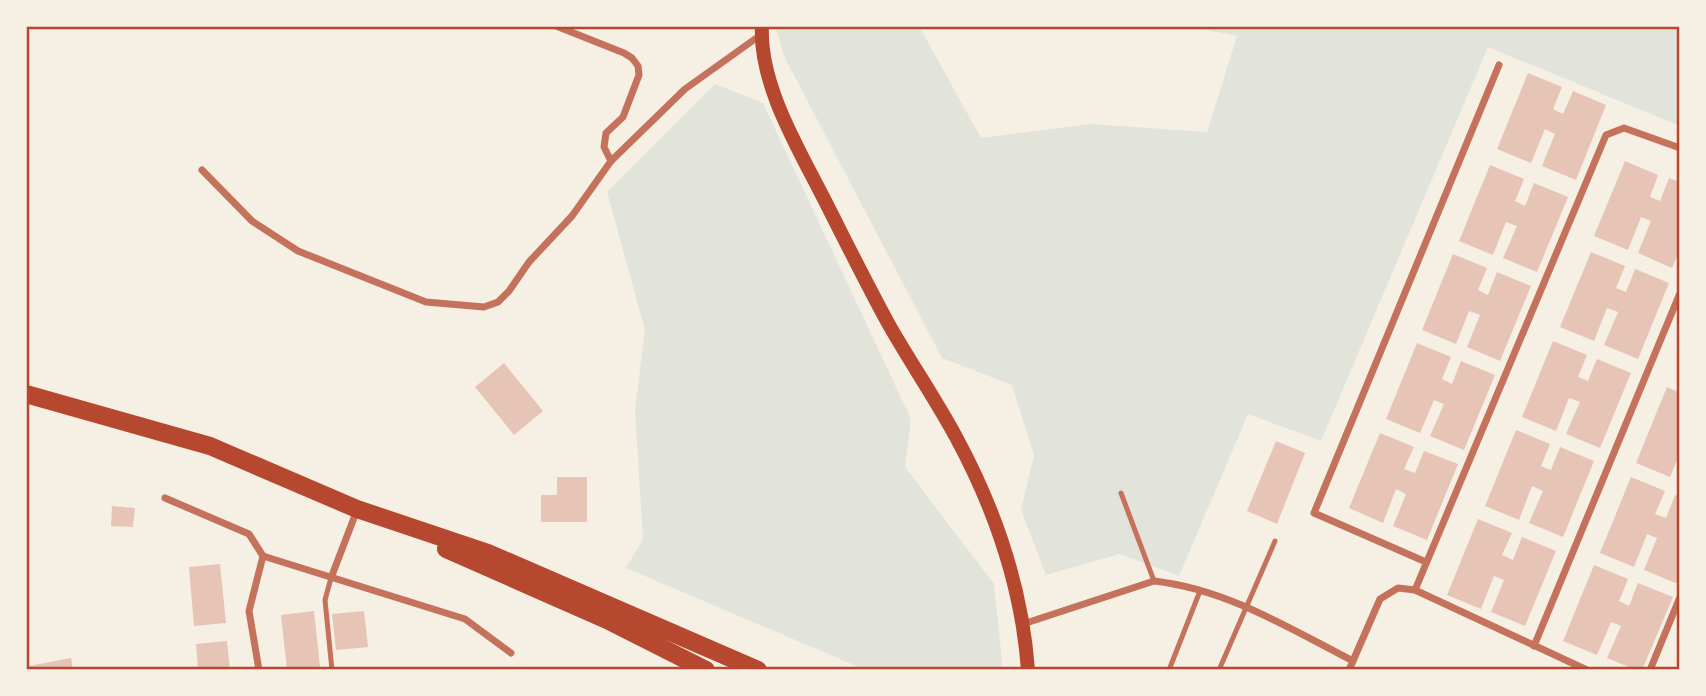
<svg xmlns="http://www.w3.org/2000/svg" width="1706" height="696" viewBox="0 0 1706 696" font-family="Georgia,serif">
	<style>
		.green { fill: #e2e4dc }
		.building { fill: #e6c5b7 }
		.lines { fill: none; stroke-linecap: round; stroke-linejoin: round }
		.service { stroke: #c5725c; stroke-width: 5 }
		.minor { stroke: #c5725c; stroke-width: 7 }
		.secondary { stroke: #b5482f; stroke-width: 14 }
		.primary { stroke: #b5482f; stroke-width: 18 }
		.neatline { fill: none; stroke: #b5482f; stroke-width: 2.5 }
	</style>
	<rect width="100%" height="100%" fill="#f6efe4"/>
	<g class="green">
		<polygon points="775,26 919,26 981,138 1090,124 1207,132 1237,36 1185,26 1680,26 1680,126 1488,47 1321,441 1248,414 1179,576 1120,554 1046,575 1021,510 1034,455 1012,385 942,358 785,58"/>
		<polygon points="715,84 763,103 911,419 905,467 994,584 1003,670 866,670 626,568 643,539 635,410 645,330 607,192"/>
	</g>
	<g class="building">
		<polygon points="1528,73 1562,87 1553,109 1563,114 1573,91 1606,105 1576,180 1542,166 1555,134 1545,129 1531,163 1497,149"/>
		<polygon points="1625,161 1658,175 1650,197 1660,201 1669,178 1680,182 1680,249 1672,268 1638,253 1651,221 1641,217 1628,250 1594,236"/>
		<polygon points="1490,165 1524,179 1515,201 1525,206 1534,183 1568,197 1537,272 1503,258 1517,226 1506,222 1493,255 1459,241"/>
		<polygon points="1591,252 1625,266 1616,288 1626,292 1635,269 1669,283 1638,359 1604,345 1618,312 1607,308 1594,341 1560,327"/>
		<polygon points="1453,254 1487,268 1478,290 1488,295 1497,272 1531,286 1500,361 1467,347 1480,315 1469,311 1456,344 1422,330"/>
		<polygon points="1553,341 1587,355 1578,377 1588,381 1597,359 1631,373 1600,448 1566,434 1580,402 1569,398 1556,431 1522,417"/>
		<polygon points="1417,343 1451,357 1442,379 1452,384 1461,361 1495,375 1464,450 1430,436 1444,404 1434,400 1420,433 1386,419"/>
		<polygon points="504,363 543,411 514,435 475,387"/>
		<polygon points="1667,387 1680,393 1680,453 1670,477 1636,463"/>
		<polygon points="1516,430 1550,444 1541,466 1551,470 1560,447 1594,461 1563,537 1529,523 1543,491 1532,486 1519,520 1485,506"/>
		<polygon points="1380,433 1414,447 1404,469 1415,473 1424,451 1458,464 1427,540 1393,526 1406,494 1396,489 1383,523 1349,508"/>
		<polygon points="1276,441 1305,453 1277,524 1247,511"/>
		<polygon points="557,477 587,477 587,522 541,522 541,495 557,495"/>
		<polygon points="1631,477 1665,491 1655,514 1666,518 1675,495 1680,497 1678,584 1644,570 1657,538 1647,534 1634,567 1600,553"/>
		<polygon points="112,506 135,508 133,527 111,526"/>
		<polygon points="1478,519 1512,533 1502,555 1513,560 1522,537 1556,551 1525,626 1491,612 1504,580 1494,576 1481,609 1447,595"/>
		<polygon points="220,564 226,623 194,626 189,567"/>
		<polygon points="1594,565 1628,579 1619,601 1629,606 1638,583 1673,597 1642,670 1636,670 1607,658 1621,626 1611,622 1597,655 1563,641"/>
		<polygon points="314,611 320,667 287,670 281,615"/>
		<polygon points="364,611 368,647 336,650 332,614"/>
		<polygon points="227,641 230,670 198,670 196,644"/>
		<polygon points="71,658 73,670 30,670 29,666"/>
	</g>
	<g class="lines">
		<g class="service">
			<polyline points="1121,493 1154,581"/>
			<polyline points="331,578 325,600 332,670"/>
			<polyline points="1169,670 1200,591"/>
			<polyline points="1219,670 1275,541"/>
		</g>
		<g class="minor">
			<polyline points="556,26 624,53 632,58 638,66 639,75 623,117 606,133 604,147 611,161"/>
			<polyline points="202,170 252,221 298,251 426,302 484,307 498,302 509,291 529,262 572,216 611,161 685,89 762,34"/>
			<polyline points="165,498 249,534 263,556 465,619 511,653"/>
			<polyline points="1426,562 1314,513 1499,65"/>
			<polyline points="331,578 357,510"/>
			<polyline points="1415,590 1606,135 1624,128 1680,148"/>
			<path d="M1023,624l131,-43c72,8 135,47 199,80"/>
			<polyline points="1534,646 1680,293"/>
			<polyline points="259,670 249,611 263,556"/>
			<polyline points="1349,670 1380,599 1398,588 1415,590 1587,670"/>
			<polyline points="1650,670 1680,597"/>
		</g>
		<path class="secondary" d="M762,26c-3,57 35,120 60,169 22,43 43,86 66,128 22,39 47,75 68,114 39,72 66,151 72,233"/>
		<g class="primary">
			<polyline points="26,394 210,446 357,509 488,553 758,670"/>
			<polyline points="446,549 607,620 706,670"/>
		</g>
	</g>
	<rect width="1706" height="696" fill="none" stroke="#f6efe4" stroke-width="56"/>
	<rect x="28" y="28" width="1650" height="640" class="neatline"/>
</svg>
